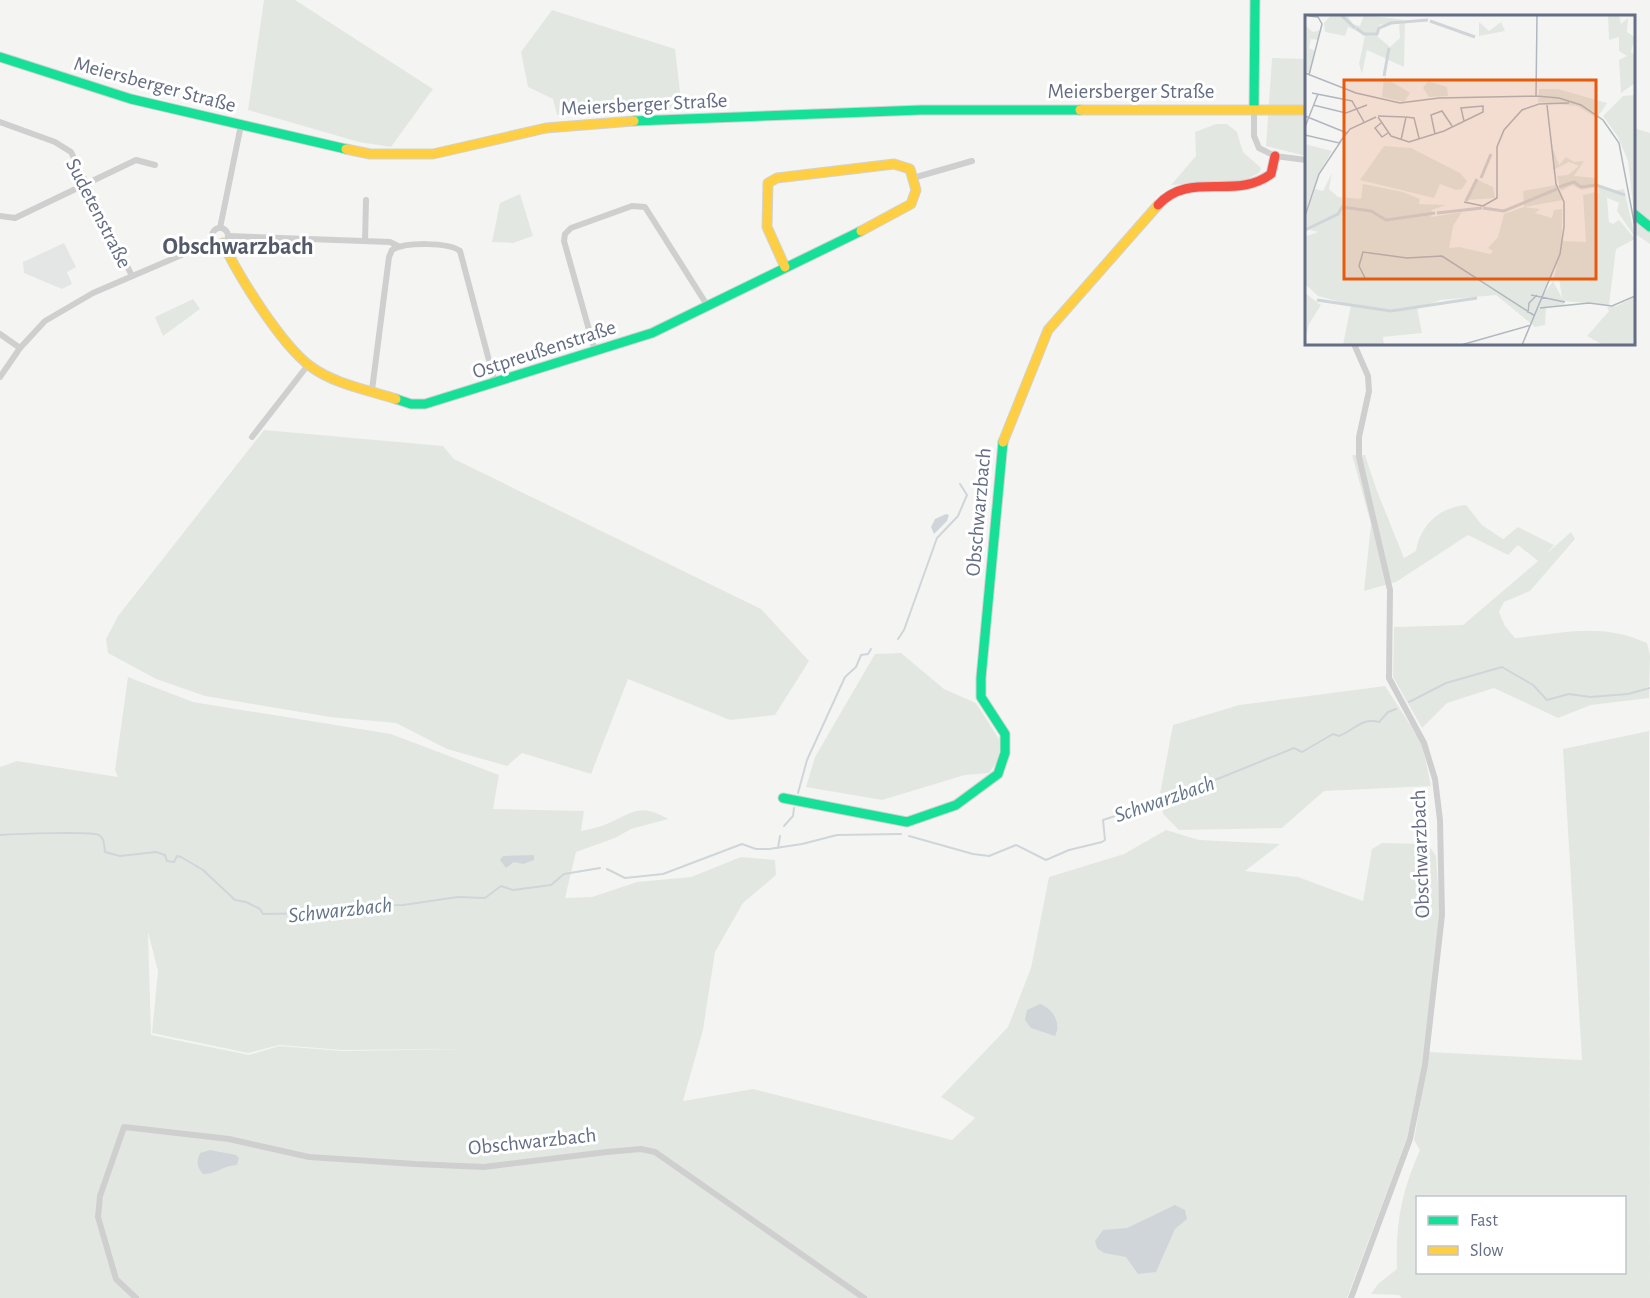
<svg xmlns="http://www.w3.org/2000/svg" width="1650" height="1298" viewBox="0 0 1650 1298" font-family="'Alegreya Sans',sans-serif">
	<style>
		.built { fill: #e4e5e5 }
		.green { fill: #e2e8e1; fill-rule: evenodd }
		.water { fill: #d0d5d9 }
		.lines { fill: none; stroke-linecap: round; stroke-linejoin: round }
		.stream { stroke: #d0d5d9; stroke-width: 2 }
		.fast-casing { stroke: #d1d2d3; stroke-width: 11 }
		.slow-casing { stroke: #d1d2d3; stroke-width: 11 }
		.jam-casing { stroke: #d1d2d3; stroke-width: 11 }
		.street { stroke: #cfcfd0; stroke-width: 6 }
		.fast { stroke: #16e098; stroke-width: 9 }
		.slow { stroke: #ffcf43; stroke-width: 9 }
		.jam { stroke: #f24e42; stroke-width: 9 }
		.labels { text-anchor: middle; stroke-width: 6; stroke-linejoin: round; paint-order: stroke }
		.street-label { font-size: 21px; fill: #646d84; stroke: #fff }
		.water-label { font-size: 22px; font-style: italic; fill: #647588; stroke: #fff }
		.quarter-label { font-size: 24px; font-weight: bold; fill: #525969; stroke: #fff }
		.inset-river { fill: none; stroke: #d0d5d9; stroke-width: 3 }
		.inset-road { fill: none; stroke: #b1b7c0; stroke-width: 1.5 }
		.view { fill: #e8590c; fill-opacity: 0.15; stroke: #e8590c; stroke-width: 3 }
		.inset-edge { fill: none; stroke: #646d84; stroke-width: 3 }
	</style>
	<rect width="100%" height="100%" fill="#f4f5f3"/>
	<polygon class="built" points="64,243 76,267 67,272 72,284 62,289 24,273 23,262"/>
	<g class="green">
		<polygon points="264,0 295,0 433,89 391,147 359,142 248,110"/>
		<polygon points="552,10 675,49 682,108 603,110 557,115 553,99 528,87 521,52"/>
		<polygon points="1272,58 1306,59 1306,156 1266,146"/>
		<polygon points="1216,124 1227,124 1237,132 1243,152 1261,168 1259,173 1243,181 1171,185 1196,156 1195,132"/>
		<polygon points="1634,128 1650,133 1650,244 1634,233"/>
		<polygon points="520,194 533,236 513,243 492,242 500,203"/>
		<polygon points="193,299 200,309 163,336 155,317"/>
		<polygon points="264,430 443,446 454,459 761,609 809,661 775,715 730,720 628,679 591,774 522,753 507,766 447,749 396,723 330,717 205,696 156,679 108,653 106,639 118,616"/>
		<path d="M1352,455h13l12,36 27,67 12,-7c4,-26 24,-44 50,-46l16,20 21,14 15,-12 36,18 -8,9 25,-22 4,7 -45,52 -26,11 -5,10 6,14 10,12c49,-5 87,-16 132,5l3,12 -1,43 -58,7 -33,13 -64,-30 -47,15 -25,25 -29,-51 1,-50 69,-2 75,-64 -20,-16 -10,10 -40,-20 -72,47 -32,9 7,-67z"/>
		<polygon points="901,653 944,689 976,703 999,739 999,759 989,773 965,775 882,800 806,787 815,757 875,654"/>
		<path d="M128,677l65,25 198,32 108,41 -6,34 91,2 -3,20c9,-2 19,-4 28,-8 25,-11 31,-20 59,-4l-37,10 -16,9 -39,14 -11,46 27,-1 45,-15 54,-5 50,-20 34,3 1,15 -33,28 -28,49 -12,78 -20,71 70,-12 199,51 23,-22 -34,-21 67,-70 23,-59 18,-91 75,-23 42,-24 33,10 81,4 -35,27 53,6 65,24 9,-52 10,-6 46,1 8,12 4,61 -17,147 -16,74 -60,160h-1347v-531l17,-6 101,16 -3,-7zM148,932l10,39 -6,62 96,20 31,-8 63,5 122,-1 -121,2 -64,-5 -30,9 -98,-20z"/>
		<polygon points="1385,686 1422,743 1431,786 1324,791 1282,828 1179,830 1163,814 1160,794 1173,725 1239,705"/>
		<path d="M1649,731l1,567h-248l-3,-3 -28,-1 7,-10 19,-15c-2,-45 5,-79 23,-119l-6,-10 15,-88 153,8 -19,-311zM1418,1198h206v74h-206z"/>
	</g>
	<g class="water">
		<polygon points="946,514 949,515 947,521 934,534 931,527 935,519"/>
		<polygon points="534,855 534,860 523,864 514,862 506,868 500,860 503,856"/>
		<path d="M1040,1004c12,4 22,19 15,32l-24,-8 -6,-8 2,-10z"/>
		<path d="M210,1150l26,5 3,3 -2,7c-15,1 -20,9 -34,9 -6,-7 -7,-12 -3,-21z"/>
		<polygon points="1175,1205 1185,1210 1187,1219 1175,1229 1156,1272 1138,1274 1126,1257 1104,1253 1097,1248 1095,1241 1103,1230 1127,1228"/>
	</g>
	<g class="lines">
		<g class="stream">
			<polyline points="898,639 904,630 937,538 958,516 967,495 960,484"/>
			<polyline points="1409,702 1446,683 1502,667 1533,685 1547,700 1569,694 1590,697 1628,694 1650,688"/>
			<polyline points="798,793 807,760 845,677 856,667 861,655 868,654 871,649"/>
			<polyline points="784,826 793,816 794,808"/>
			<path d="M0,835c15,-1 92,-4 99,0 6,4 5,11 6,17l15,4 36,-4 9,3 2,6 7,1 3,-6 4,1 22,13 32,30 11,2 14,7 3,5 57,-1 31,-7 52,-1 55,-8 27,1 16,-12 12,4 38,-5 13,-11 36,-6"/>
			<path d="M909,836l64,18 16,2 27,-11 30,15 23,-10 33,-8 3,-2 -2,-20 70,-23 121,-49 8,4 31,-18 6,2c14,-5 23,-19 40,-14l9,-10 8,-3"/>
			<polyline points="778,848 780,836"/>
			<polyline points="607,869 625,878 663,874 742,844 756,849 769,849 802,844 837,835 901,834"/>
		</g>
		<defs>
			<g id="fast">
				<polyline points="0,57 131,99 346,149"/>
				<polyline points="1254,109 1255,0"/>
				<polyline points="634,121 921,110 1080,110"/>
				<polyline points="1634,214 1650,227"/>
				<polyline points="396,399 411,404 425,404 652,333 861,231"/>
				<polyline points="783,798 907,822 956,805 998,774 1005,753 1005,734 981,697 981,678 1003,442"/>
			</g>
			<g id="slow">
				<polyline points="1080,110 1306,110"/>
				<polyline points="346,149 370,154 433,154 546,128 634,121"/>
				<path d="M223,243c16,34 58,101 87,123 24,18 58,24 86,33"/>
				<polyline points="785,267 767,227 768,183 777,178 894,164 910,169 916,190 911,204 861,231"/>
				<polyline points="1003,442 1048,330 1158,205"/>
			</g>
			<path id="jam" d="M1158,205c32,-35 77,-4 113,-31l4,-18"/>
		</defs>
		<use href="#fast" class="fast-casing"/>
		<use href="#slow" class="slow-casing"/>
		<use href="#jam" class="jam-casing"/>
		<g class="street">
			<polyline points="1254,109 1254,136 1259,148 1275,156 1306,160"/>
			<polyline points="0,122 55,142 71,152 132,276"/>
			<polyline points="913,178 972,161"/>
			<polyline points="0,216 15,218 136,160 155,165"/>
			<polyline points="220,228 241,125"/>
			<circle cx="220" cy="236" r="8"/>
			<polyline points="228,236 390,242 398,246"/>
			<polyline points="365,241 366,200"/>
			<polyline points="0,334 20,348"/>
			<polyline points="595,351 564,241 565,234 571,228 632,206 645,207 707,305"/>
			<polyline points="0,377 20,348 45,321 93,293 214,241"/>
			<path d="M372,390l17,-133 3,-7c13,-8 56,-8 68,1l35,132"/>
			<polyline points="252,437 308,365"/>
			<polyline points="136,1298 116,1279 98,1217 100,1196 124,1127 229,1139 309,1157 415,1164 484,1167 607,1152 641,1149 655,1152 864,1298"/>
			<polyline points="1351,1298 1410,1139 1425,1065 1442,915 1440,820 1435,779 1424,743 1389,678 1390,590 1359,457 1359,437 1369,391 1368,376 1354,344"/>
		</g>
		<use href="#fast" class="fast"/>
		<use href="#slow" class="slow"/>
		<use href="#jam" class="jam"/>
	</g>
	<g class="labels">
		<g class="street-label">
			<text transform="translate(155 84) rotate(15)" y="7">Meiersberger Straße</text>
			<text x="1131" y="98">Meiersberger Straße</text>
			<text transform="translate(644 104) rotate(-3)" y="7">Meiersberger Straße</text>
			<text transform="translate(99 213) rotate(63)" y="7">Sudetenstraße</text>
			<text transform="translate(544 349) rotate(-18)" y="7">Ostpreußenstraße</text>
			<text transform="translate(978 512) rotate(-85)" y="7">Obschwarzbach</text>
			<text transform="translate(1420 854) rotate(-92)" y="7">Obschwarzbach</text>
			<text transform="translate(532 1141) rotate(-6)" y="7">Obschwarzbach</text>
		</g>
		<g class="water-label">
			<text transform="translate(1164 798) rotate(-19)" y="8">Schwarzbach</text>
			<text transform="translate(340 909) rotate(-6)" y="8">Schwarzbach</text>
		</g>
		<g class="quarter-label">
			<text x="238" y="254">Obschwarzbach</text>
		</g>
	</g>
	<g transform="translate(1305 15)">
		<rect width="330" height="330" fill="#f4f5f3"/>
		<path d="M26,0h16l6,9 7,2 4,-11 41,5 -26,5 -2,11 13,11 10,-9 -1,-13 6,-4 -1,46 -37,-17 -5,24 -3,-10 6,-29 -17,-8 -3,9 -20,-4 -1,-9zM303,0h11l2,9 7,-6 -1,14 8,5 -4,15 4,3v28l-14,10 -2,-33 8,-4 -8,-5v-14l-10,3zM174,7l10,9 12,-9 4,9 -26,5zM0,10l8,7 7,-2 -2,10 -7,-1 -2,9 6,3 -6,22 -4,-2zM79,62l26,16 -6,9 -22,-5zM123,66l19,6 1,9 -19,1 -6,-9zM234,74h19l49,14 -10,15 -20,-12 -39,-4zM330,80v127l-7,-61 -10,-24 -15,-21 20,-20zM0,129l27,7 -14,24 -13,40zM79,131l27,2 49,25 7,8 -5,8 -6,1 -16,-6 -6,14 -74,-18zM248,134l6,16 7,-8 8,5 10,-1 -10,15 22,2v9l-14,3 -10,-5 -11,6 -4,-15 11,-1 11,-9 -10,-4 -16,8zM27,158l-3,16 9,8 23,2 2,-15 40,8 17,7 -1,5 27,1 -14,5 -1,7 31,-5 -9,14 -4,22 10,-1 31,7 3,-3 -5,-3 10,-11 6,-23 20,-7 -1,-16 33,-6 7,15 -39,7 16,2 -5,4 17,5 2,-8 8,-1v32l24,1 -3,-47 13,-3 11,6 2,24 4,2 6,-4 16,19 -19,10 -7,56 -45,-4v4l-18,2 -1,18 -10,2 -39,-32 -55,5 -24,8 5,25 -39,4 1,8h-41l8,-40 -33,-9 -13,-12v-54l2,6 11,-4 -12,-3 -1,-12 10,-28 8,2zM254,239l-5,24 5,1 3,19 -9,-17 -9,13zM173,165l15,7 2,11 -28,2zM293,171l13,5 13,-2 11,48 -18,-26 2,-8 -20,-9zM0,278l16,12 -12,19 -4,17zM330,281v49h-32l-16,-9 22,-25 -2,-4 10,-1z" fill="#e2e8e1" fill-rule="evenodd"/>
		<path class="inset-river" d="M36,0l14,13M125,6l45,16M51,13l8,6h13l2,-6 12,-5 37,-3M79,61l5,-28M176,163l10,-24M254,172l15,-5 7,5 15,-2 29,10M161,186l11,-22M178,193l21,3 53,-22M132,198l45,-5M0,215l33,-16 4,-7 29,4 15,9 49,-7M12,285l74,11 86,-13"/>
		<path class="inset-road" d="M4,1l9,1 4,7 -13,51M0,58l51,20 44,10 39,-5 97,-2 23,2 22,7 22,15 16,23 16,84M7,78l40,8 12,21M231,81l1,-81M8,90l33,8 21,-8M0,101l42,17M73,101l27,1M73,102l13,19 18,6 35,-11 39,-19v-6l-22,2 3,13M76,108l-6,5 7,9 6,-4M0,112l13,-33M130,119l-4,-19 11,-4 10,15M0,120l34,8 11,-14 26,-12M96,125l5,-23 8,1 5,20M159,187l19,4 14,-8v-51l7,-17 18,-20 17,-6 30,-1M0,201l14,-42 22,-33M61,265l-7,-14 4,-14 44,6 35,-2 93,60M226,280l34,7M235,293l49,-5 23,3 23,-10M223,298l1,-10 8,-8M156,330l70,-20M217,330l38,-91 4,-27v-25l-8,-18 -9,-79"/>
		<path class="view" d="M39,65h252v199h-252z"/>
		<rect width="330" height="330" class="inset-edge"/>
	</g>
	<rect x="1416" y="1196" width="210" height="78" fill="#ffffff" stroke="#c1c5ce" stroke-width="1.5"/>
	<rect x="1428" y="1216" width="30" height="9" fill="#16e098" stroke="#c1c5ce" stroke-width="1.5"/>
	<text x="1470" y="1226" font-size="18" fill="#646d84">Fast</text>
	<rect x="1428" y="1246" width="30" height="9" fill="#ffcf43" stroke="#c1c5ce" stroke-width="1.5"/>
	<text x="1470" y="1256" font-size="18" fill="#646d84">Slow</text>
</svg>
